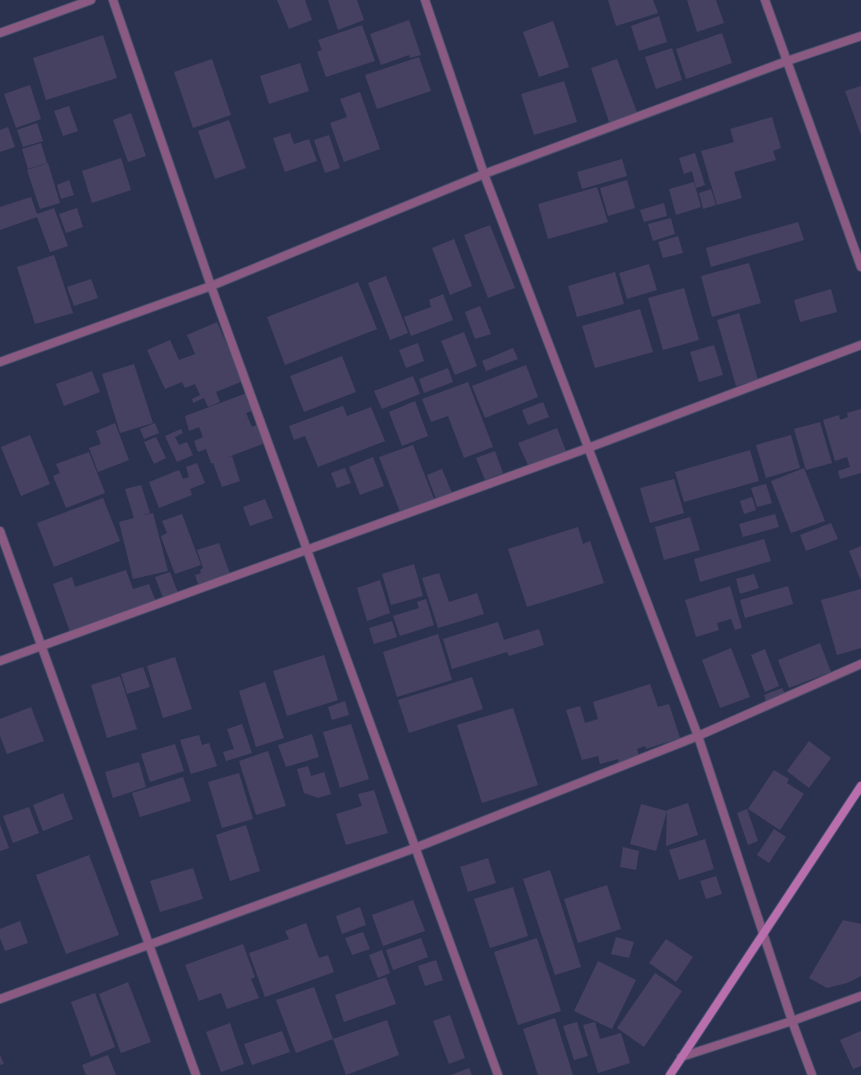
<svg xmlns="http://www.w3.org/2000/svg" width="861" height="1075" viewBox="0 0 861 1075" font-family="'Work Sans',sans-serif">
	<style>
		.building { fill: #474161 }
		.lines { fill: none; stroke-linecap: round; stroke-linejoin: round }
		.minor-casing { stroke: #49506c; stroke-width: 10 }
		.secondary-casing { stroke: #49506c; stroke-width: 10 }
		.minor { stroke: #8a5a82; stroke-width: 8 }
		.secondary { stroke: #b96ead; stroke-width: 8 }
	</style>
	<rect width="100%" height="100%" fill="#2b3250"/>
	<g class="building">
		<polygon points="277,0 305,0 312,20 289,29"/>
		<polygon points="328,0 357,0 364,20 338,30"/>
		<polygon points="608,0 653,0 658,13 616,26"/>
		<polygon points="687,0 716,0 724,23 697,32"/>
		<polygon points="659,16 667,42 639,51 631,26"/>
		<polygon points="409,20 421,55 410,58 409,55 381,65 370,34"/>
		<polygon points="553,21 569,67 539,77 523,32"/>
		<polygon points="362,25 375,61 326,77 317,52 322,50 318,40"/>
		<polygon points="722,33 732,63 686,79 676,49"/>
		<polygon points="103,35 117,78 46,100 33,58"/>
		<polygon points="672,48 682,80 656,89 645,57"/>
		<polygon points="419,57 431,91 377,109 365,75"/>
		<polygon points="212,59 231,115 193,128 174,72"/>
		<polygon points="617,59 638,115 610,125 591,68"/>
		<polygon points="300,63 309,91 269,104 260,76"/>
		<polygon points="564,81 577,122 534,135 521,94"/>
		<polygon points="30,85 41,119 16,128 4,94"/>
		<polygon points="861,86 861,135 845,91"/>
		<polygon points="360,92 380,149 344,162 330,123 347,117 340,99"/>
		<polygon points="69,106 78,131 63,136 54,111"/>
		<polygon points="131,113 146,156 128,162 113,120"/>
		<polygon points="772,117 781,148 773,151 776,160 734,172 742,198 717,205 701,151 734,142 730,129"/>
		<polygon points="229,120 246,168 215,179 198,131"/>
		<polygon points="37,123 43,141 23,147 17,130"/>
		<polygon points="8,127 15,147 0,152 0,130"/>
		<polygon points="290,133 294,144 309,139 317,161 285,172 273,138"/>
		<polygon points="329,135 340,168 325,173 314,140"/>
		<polygon points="41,143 47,163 28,169 22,149"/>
		<polygon points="695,153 705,185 696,188 692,171 684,174 679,158"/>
		<polygon points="121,158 131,190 92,203 82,171"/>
		<polygon points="622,159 627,176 582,189 577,172"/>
		<polygon points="48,163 60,203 40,209 27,170"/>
		<polygon points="69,180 74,195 61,199 57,185"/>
		<polygon points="627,180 635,208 608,216 600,188"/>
		<polygon points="694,182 701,207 676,215 669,189"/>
		<polygon points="597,187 608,222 548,239 538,204"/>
		<polygon points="711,189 716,205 703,209 699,193"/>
		<polygon points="31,197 37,214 54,208 68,246 50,252 37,217 0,230 0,207"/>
		<polygon points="664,203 667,216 644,222 640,210"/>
		<polygon points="77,208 83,227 66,233 59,214"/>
		<polygon points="671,218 675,234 653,241 648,224"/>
		<polygon points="798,222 804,240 711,267 706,248"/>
		<polygon points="490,225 515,288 488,298 464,235"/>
		<polygon points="678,236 683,253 663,258 658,242"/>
		<polygon points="454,239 472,286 450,295 432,248"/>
		<polygon points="54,255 73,313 35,324 17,267"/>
		<polygon points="749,263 761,303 712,317 701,276"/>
		<polygon points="649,264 657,290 627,299 619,273"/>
		<polygon points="615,272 624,304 577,317 568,286"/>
		<polygon points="386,276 408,333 390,340 368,283"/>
		<polygon points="91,279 98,298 74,306 67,287"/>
		<polygon points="358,282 377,329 285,365 267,317"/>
		<polygon points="684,288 699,340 663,350 648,298"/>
		<polygon points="831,289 837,312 800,322 794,300"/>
		<polygon points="443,294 453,320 411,336 404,317 431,307 429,300"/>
		<polygon points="480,306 491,334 475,339 465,312"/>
		<polygon points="640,309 653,352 595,368 582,326"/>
		<polygon points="739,313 758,380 736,386 717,320"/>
		<polygon points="217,322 243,381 216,392 220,402 208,407 204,398 193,403 192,399 200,395 195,384 185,388 182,382 165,389 147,350 170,340 179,360 195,354 187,335"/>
		<polygon points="464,332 477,366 455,375 441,341"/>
		<polygon points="418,343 424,361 406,368 399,350"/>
		<polygon points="714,345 723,375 699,382 690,352"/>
		<polygon points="513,348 518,359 486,371 482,361"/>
		<polygon points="342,356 356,392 304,412 290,376"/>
		<polygon points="134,364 153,423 120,433 102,374"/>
		<polygon points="526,365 538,397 485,418 472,386"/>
		<polygon points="448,368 453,382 424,393 419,379"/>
		<polygon points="92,371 100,392 64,406 56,384"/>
		<polygon points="413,376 420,394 382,409 374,391"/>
		<polygon points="468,382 493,447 464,458 448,416 431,422 422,399"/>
		<polygon points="247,393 254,410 246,413 252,427 258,424 265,443 225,458 232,456 240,481 222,487 213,463 211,463 206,449 198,452 194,441 203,437 199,427 189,431 185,416"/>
		<polygon points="415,401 428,436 402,446 389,412"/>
		<polygon points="543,402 549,417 528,425 522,410"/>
		<polygon points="343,406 347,416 371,407 385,441 318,467 305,436 294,440 289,426"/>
		<polygon points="861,409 861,473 840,479 838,471 850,467 847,457 835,461 823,420 839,415 840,420 848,417 847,413"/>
		<polygon points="820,422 832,463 806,470 794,429"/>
		<polygon points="115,423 129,460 98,472 89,448 101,444 96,431"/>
		<polygon points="155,423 159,433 144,439 140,429"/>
		<polygon points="557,428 566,451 528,465 518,443"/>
		<polygon points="181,429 183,433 175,437 179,445 187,442 193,455 177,462 165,436"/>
		<polygon points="30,435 50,484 21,496 1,447"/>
		<polygon points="791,435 800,468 766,478 756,445"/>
		<polygon points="156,437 166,458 154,464 144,442"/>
		<polygon points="413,445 434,499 400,512 379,457"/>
		<polygon points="750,450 759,481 684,502 675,472"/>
		<polygon points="495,451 503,473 485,480 476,458"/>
		<polygon points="89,452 105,493 66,508 53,476 60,473 56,464"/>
		<polygon points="373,457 384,486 360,495 349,467"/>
		<polygon points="197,463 205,483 190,489 192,495 159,508 149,482 179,470 183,479 189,477 186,467"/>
		<polygon points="345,468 351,483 337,488 331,473"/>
		<polygon points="804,468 825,521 791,533 771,481"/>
		<polygon points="442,469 452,493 436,499 427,475"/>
		<polygon points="674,479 684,513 650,523 640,488"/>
		<polygon points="766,484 772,503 757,507 751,488"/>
		<polygon points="141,485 150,513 140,516 153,513 168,571 133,579 119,522 134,518 125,489"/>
		<polygon points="752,497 756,510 744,514 740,501"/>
		<polygon points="103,498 120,541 54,567 37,523"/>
		<polygon points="265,499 273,518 250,526 243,507"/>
		<polygon points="182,514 201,565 175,574 161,537 161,536 167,533 162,521"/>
		<polygon points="775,514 779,527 743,537 739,524"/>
		<polygon points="690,517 700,550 664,560 655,527"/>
		<polygon points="831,523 838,539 806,551 800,535"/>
		<polygon points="578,527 583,544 590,541 604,583 527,607 508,549"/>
		<polygon points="764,539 771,561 700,582 694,559"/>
		<polygon points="219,543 230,574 198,584 195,575 201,573 200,570 203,568 197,550"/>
		<polygon points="861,546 861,581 849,551"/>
		<polygon points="414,564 423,596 391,605 382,574"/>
		<polygon points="126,570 133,589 149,584 156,602 70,632 53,584 72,577 75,587"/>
		<polygon points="170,572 178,593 163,598 155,577"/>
		<polygon points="439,573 449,602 477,593 484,614 438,628 422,578"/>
		<polygon points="754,574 759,588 740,594 736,579"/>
		<polygon points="380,580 390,613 367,621 357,588"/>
		<polygon points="730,586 742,628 735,630 731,619 717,623 719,630 696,637 685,600"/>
		<polygon points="788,586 793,604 745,618 740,600"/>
		<polygon points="861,589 861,648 837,655 821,600"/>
		<polygon points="426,599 434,625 400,636 393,616 419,608 417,602"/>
		<polygon points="392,621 397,637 374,644 369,628"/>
		<polygon points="498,622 504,640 539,629 544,645 509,656 507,652 452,669 443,639"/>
		<polygon points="438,634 452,680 397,697 383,652"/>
		<polygon points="820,643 831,672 789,688 778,660"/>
		<polygon points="731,648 750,697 720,708 702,660"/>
		<polygon points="765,649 779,686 765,692 751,655"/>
		<polygon points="324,655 338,700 287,716 273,671"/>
		<polygon points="175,657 192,709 163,718 147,666"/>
		<polygon points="143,667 150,687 127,694 121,674"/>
		<polygon points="120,676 137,729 107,738 91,685"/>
		<polygon points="472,677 483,709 409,733 398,700"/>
		<polygon points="265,682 284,738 256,747 239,691"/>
		<polygon points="650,684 658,707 669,704 680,738 646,749 645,746 637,749 639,756 619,763 618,759 600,764 598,756 582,760 566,710 580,706 585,723 598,719 593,702"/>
		<polygon points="782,688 786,696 767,704 764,695"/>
		<polygon points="345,701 349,715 332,720 328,707"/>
		<polygon points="31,707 44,741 7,754 0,736 0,719"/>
		<polygon points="513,708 538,785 482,803 457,725"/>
		<polygon points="242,724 252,753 226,761 223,752 234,749 227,729"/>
		<polygon points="351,724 369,779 340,788 323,732"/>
		<polygon points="312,734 319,757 286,767 278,745"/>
		<polygon points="199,735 202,745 209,743 217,766 191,774 180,740"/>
		<polygon points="809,741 831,758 809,788 787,771"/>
		<polygon points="175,744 184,771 150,782 141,754"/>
		<polygon points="268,751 286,806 256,815 239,761"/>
		<polygon points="139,762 146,787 113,798 105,772"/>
		<polygon points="308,766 311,776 324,772 331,794 318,798 304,793 297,769"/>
		<polygon points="774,770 789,779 787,783 804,794 780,830 748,809"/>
		<polygon points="239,773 253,819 222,828 208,782"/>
		<polygon points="183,777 191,801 140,817 132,793"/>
		<polygon points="374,790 388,833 346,845 336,814 362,806 358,794"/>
		<polygon points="63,793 73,819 43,831 33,805"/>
		<polygon points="688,803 698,835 666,846 667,810"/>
		<polygon points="641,804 667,811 656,851 630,844"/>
		<polygon points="29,807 39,833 13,843 3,816"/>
		<polygon points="747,809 758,841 748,845 737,813"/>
		<polygon points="0,824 9,848 0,851"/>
		<polygon points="246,825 260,871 230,881 216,835"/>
		<polygon points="774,829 786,837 769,863 757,855"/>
		<polygon points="705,839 714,869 679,880 669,850"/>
		<polygon points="623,847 639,851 636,870 620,867"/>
		<polygon points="89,855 119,935 66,954 36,875"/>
		<polygon points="488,858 496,883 468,892 460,867"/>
		<polygon points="193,868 203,899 160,912 150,881"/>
		<polygon points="550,870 581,967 555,975 523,879"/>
		<polygon points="716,876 722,894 706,899 700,881"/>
		<polygon points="607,885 621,929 578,943 564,899"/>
		<polygon points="513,887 528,936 490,948 474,899"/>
		<polygon points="413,900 425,931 383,946 372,915"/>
		<polygon points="360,907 366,925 342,934 336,916"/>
		<polygon points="843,920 861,924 861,976 847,983 827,988 809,978"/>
		<polygon points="20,921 28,943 5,951 0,938 0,929"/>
		<polygon points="306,923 319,958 328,955 334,972 265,997 249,953 289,939 285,931"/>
		<polygon points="363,932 370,949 352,955 345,938"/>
		<polygon points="616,937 634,942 629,958 611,954"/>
		<polygon points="421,938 428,957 393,970 386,950"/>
		<polygon points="537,938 561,1011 518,1025 494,952"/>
		<polygon points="666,939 693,957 676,982 649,963"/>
		<polygon points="243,944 255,977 251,979 259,998 227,1009 221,993 199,1001 185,965"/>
		<polygon points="382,950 390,973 378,978 369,955"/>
		<polygon points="436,960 443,980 425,986 418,966"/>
		<polygon points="598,961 636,980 612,1029 574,1011"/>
		<polygon points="655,973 682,991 644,1047 617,1028"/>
		<polygon points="386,977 396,1004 344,1022 335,995"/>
		<polygon points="128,982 151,1042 121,1053 99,994"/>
		<polygon points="314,987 333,1039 296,1053 276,1000"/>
		<polygon points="95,993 115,1047 91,1057 71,1002"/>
		<polygon points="450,1015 465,1058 449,1064 433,1021"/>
		<polygon points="555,1018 573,1075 538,1075 523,1029"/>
		<polygon points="387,1020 399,1055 346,1075 333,1039"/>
		<polygon points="577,1022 588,1056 574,1060 563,1026"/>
		<polygon points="595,1022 600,1039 621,1033 630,1063 598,1073 583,1025"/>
		<polygon points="230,1023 244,1064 221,1072 206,1032"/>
		<polygon points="282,1031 290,1052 252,1065 244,1044"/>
		<polygon points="861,1031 861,1066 853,1069 840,1040"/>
		<polygon points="0,1055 4,1064 0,1065"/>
		<polygon points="108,1055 116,1075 86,1075 82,1065"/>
		<polygon points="469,1068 472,1075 451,1075"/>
	</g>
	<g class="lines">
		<defs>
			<g id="minor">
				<polyline points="113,0 211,286 498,1075"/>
				<polyline points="425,0 484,174 698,736 792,1021 812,1075"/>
				<polyline points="765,0 861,267"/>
				<polyline points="0,33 91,0"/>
				<polyline points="0,362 211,286 484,174 787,61 861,36"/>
				<polyline points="0,531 196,1075"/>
				<polyline points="0,661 588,448 861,345"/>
				<polyline points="0,999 415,848 698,736 861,664"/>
				<polyline points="681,1057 792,1021 861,996"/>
			</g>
			<polyline id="secondary" points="670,1075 861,786"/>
		</defs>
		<use href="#minor" class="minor-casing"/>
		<use href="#secondary" class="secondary-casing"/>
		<use href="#minor" class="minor"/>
		<use href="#secondary" class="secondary"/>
	</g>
</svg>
